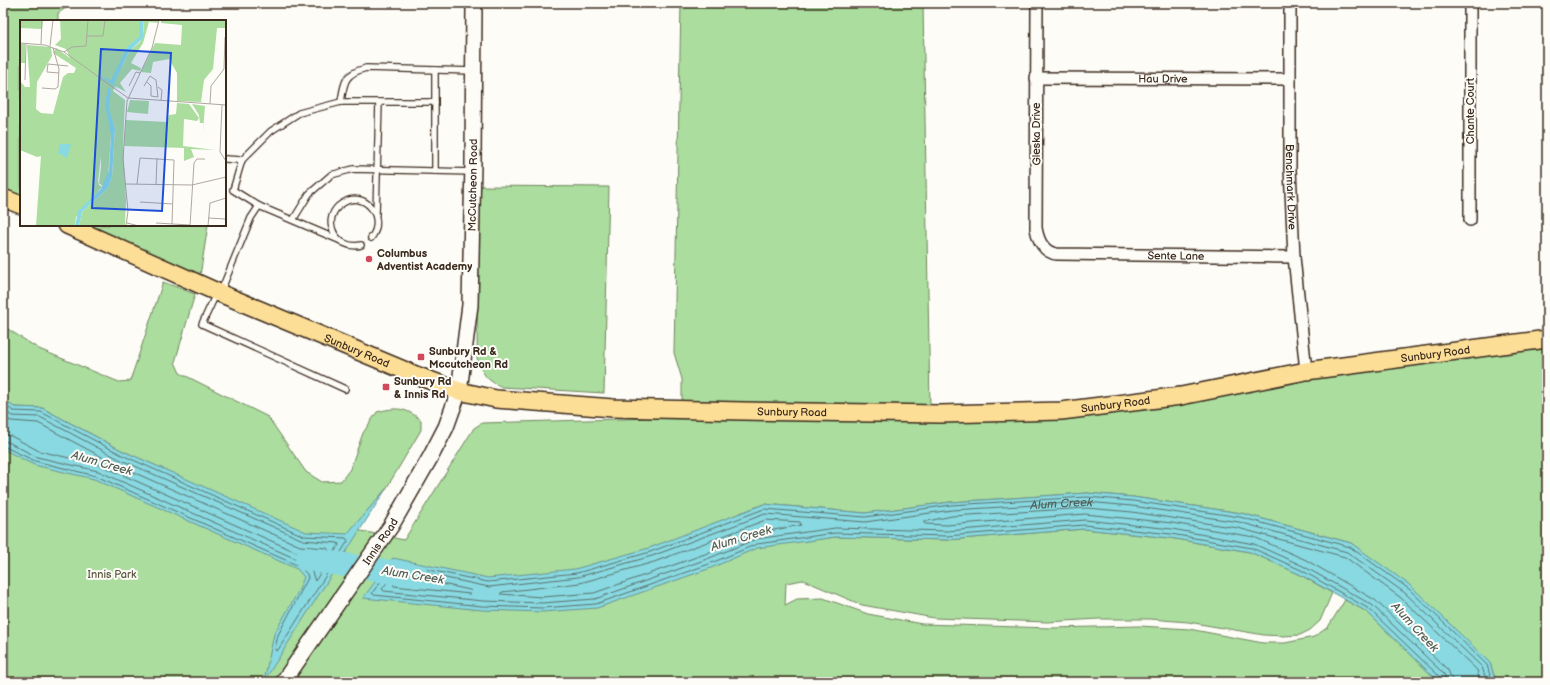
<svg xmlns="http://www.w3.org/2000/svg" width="1550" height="685" viewBox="0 0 1550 685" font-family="'Balsamiq Sans',sans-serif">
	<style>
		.green { fill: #aadd9e; stroke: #72845e }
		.water { fill: #88d9e1; stroke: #699393 }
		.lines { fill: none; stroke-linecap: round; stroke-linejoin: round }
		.shore { stroke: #5a706c; stroke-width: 1 }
		.river { stroke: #88d9e1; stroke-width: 24 }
		.lane-casing { stroke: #3b2a1e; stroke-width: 8 }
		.street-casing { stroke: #3b2a1e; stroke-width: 14 }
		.secondary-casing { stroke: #3b2a1e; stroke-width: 18 }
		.primary-casing { stroke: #3b2a1e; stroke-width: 20 }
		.lane { stroke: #fdfcf7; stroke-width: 5.5 }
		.street { stroke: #fdfcf7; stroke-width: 11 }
		.secondary { stroke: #fdfcf7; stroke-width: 15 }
		.primary { stroke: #fdde96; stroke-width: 17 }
		.poi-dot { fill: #d1495b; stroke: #fdfcf7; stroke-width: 1.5 }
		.labels { text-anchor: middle; stroke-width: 4; stroke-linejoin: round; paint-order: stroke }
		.street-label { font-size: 11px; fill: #3b2a1e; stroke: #fdfcf7 }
		.poi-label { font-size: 11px; font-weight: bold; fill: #3b2a1e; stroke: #fdfcf7; text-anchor: start }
		.park-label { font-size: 11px; fill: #57573e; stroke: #fdfcf7 }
		.water-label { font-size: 12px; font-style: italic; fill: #525f58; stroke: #fdfcf7 }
		.inset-road { fill: none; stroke: #afa8a0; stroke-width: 1 }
		.view { fill: #1d4ed8; fill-opacity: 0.15; stroke: #1d4ed8; stroke-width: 2 }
		.inset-edge { fill: none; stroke: #3b2a1e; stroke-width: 2 }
	</style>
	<rect width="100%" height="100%" fill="#fdfcf7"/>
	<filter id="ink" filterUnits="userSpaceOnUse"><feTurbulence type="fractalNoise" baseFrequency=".025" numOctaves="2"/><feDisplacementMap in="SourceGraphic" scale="8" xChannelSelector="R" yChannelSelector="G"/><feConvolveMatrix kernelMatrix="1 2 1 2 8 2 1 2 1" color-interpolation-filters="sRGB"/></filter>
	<g filter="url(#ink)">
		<g class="green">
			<polygon points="3,3 74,3 58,13 58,21 21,21 21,197 3,189"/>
			<polygon points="681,3 923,3 930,407 682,402 682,379 674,353"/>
			<path d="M478,186l131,1 -5,206 -102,-6c-16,-7 -19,-12 -25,-29z"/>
			<polygon points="86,225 208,225 200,276"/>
			<path d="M163,282l32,12 -20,68 5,11 88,44 38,55 16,10 19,-1 9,-12 13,-36 14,-21c19,-5 28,-5 44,8v10l-35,59 -34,40 52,11 70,-112 8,-5 209,-6 239,5 542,-67 75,-6v333h-51l-6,-19 -139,-120 -110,-30 -108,-16 -46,-4 -136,9 -86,11 -101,-9 -79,31 102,8 49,-6 111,3 137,-11 86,9 80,14 49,22 33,19 -12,28 -10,9 -10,5 -17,1 -19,-1 -76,-13 -38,-3h-51l-52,3 -113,-4 -72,-13 -59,-25 -17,3 -1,22 12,-6 26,-1 45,16 54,10 129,4 89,-2 49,3 74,14h22l29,-6 14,-10 17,-27 22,12 72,70h-1436v-262l182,59 -62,-28 -81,-43 -28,-1 -11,-9v-72l36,23 80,33 11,-1z"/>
		</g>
		<g class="water">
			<polygon points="3,398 14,407 42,408 123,451 306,532 347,534 386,489 264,681 274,634 298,592 304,577 297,569 94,479 34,465 3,449"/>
			<polygon points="1087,493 1133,497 1241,513 1351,543 1411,586 1490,663 1496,682 1439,682 1367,612 1299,574 1250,552 1170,538 1084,529 947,540 836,537 757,548 711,568 597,608 542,612 482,610 363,598 393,558 488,578 575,569 649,548 764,504 865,513 951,502"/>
		</g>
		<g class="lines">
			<g class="shore">
				<polyline points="3,403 13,411 41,412 122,455 304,536 346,538 348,541 278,650 276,651 275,649 278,635 308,578 307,574 299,566 96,476 35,461 3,446"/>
				<polyline points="3,410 12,416 40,417 119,459 303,540 338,543 339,545 315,581 312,572 301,561 98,471 37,457 8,442 3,441"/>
				<polyline points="3,417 11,421 38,423 117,465 300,546 327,548 329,551 319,567 316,567 303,555 100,465 39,451 11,436 3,435"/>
				<polygon points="766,520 800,522 801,525 752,534 705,554 594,593 542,597 500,594 502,592 580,583 654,562"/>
				<polygon points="400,575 470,590 472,592 470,594 394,586 393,583"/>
				<polyline points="1442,682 1440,677 1369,609 1301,570 1252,548 1171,534 1084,525 947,536 835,533 757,544 709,564 596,604 542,608 482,606 374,595 372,593 395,563 488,582 577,573 650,552 764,509 865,517 951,505 1087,497 1133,501 1240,517 1350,547 1409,589 1487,665 1492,682"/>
				<path id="s1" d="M1447,682l-3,-8 -72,-69 -69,-39 -49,-22 -82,-15 -87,-9 -138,11 -112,-3 -79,11 -49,20 -112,40 -53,4 -59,-2 -99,-10 -2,-2 16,-21 91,19 89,-10 74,-21 113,-42 100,8 87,-12 135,-8 45,4 107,16 108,30 58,41 77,74 5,15"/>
				<polyline points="1453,682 1448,670 1375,600 1306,560 1254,537 1172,523 1085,514 947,525 925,524 923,522 952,516 1087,508 1132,512 1238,528 1345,557 1401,598 1477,670 1480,682"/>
			</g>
			<polyline class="river" points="307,559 417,576"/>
			<defs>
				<g id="lane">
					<polyline points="435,70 435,102"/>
					<path d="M341,102c3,-20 3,-28 25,-34l107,3"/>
					<polyline points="225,159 242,160"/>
					<polyline points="376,214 379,102"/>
					<polyline points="293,220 309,194 331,175 353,169 472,172"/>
					<polyline points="339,240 259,206 233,190 242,160 271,131 299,113 341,102 435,102 435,171"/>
					<path d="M361,245c-26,6 -42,-28 -18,-42 22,-14 44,15 28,35"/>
					<polyline points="221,291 251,218 259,206"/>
					<polyline points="216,294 202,324 345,389"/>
				</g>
				<g id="street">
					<path id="s2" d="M1037,3l-1,225c2,12 8,25 21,26l237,3"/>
					<path id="s3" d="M1290,3v166l4,88 12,114"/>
					<path id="s4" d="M1036,78l254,1"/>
					<polyline points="1470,220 1470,3"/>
				</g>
				<g id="secondary">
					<path id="s5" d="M283,682l108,-156 40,-70 15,-29 13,-36 11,-86 3,-142 1,-160"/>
				</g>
				<g id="primary">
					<polyline points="3,198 21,205"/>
					<path id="s6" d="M67,225l150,67 201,84 41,15 37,8 117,9 130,3 197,3 121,-3 120,-15 125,-25 241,-32"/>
				</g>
			</defs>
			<use href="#lane" class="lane-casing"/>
			<use href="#street" class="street-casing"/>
			<use href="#secondary" class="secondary-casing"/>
			<use href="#primary" class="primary-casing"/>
			<use href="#lane" class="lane"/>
			<use href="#street" class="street"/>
			<use href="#secondary" class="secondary"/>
			<use href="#primary" class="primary"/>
		</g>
	</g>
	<g class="poi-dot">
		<circle cx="369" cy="259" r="4"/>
		<rect x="417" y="353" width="8" height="8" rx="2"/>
		<rect x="382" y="383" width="8" height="8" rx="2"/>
	</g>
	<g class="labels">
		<g class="street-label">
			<text dy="4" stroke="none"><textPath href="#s4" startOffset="127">Hau Drive</textPath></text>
			<text transform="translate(1470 111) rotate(-90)" y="4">Chante Court</text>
			<text transform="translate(1036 134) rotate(-90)" y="4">Gleska Drive</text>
			<text dy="4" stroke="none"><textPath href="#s5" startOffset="548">McCutcheon Road</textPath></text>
			<text dy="4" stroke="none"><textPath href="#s3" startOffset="184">Benchmark Drive</textPath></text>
			<text dy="4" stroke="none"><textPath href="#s2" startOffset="380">Sente Lane</textPath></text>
			<text dy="4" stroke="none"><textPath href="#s6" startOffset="316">Sunbury Road</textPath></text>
			<text dy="4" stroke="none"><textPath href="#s6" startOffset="1408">Sunbury Road</textPath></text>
			<text dy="4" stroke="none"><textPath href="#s6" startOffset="1084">Sunbury Road</textPath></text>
			<text dy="4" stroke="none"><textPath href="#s6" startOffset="760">Sunbury Road</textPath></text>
			<text dy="4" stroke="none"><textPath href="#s5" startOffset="171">Innis Road</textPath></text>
		</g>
		<g class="poi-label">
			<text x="377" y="257">Columbus<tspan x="377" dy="13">Adventist Academy</tspan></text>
			<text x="429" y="355">Sunbury Rd &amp;<tspan x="429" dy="13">Mccutcheon Rd</tspan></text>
			<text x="394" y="385">Sunbury Rd<tspan x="394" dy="13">&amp; Innis Rd</tspan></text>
		</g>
		<g class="park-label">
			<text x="112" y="578">Innis Park</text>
		</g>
		<g class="water-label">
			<text transform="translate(102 463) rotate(16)" y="4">Alum Creek</text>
			<text dy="4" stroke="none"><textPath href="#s1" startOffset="1833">Alum Creek</textPath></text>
			<text transform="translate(741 538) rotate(-17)" y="4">Alum Creek</text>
			<text transform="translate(413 575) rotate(9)" y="4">Alum Creek</text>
			<text transform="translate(1415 627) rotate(47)" y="4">Alum Creek</text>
		</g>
	</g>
	<g transform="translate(20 20)">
		<rect width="206" height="206" fill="#fdfcf7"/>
		<path d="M0,0h23l-1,9 -22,-1zM40,0h81l-1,19 -15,15 -3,13 7,-15 11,-10 4,-10 -1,-12h16v3l-10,-1 -6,21 -12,20 10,5 -1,3 -8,-2 -12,14 6,9 -11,-6 -2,5 12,9 -2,46 3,55 -1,25h-46l3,-14 26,-24 4,-11 3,-49 -3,-8 -4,58 -5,8 -4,-3 2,-16v-11l-3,25 1,4 3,2 -26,30 -1,9h-39l5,-70 -4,1 -17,-7v-69l5,6h5l-3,-42 24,2 1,9 -15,26 -1,27 5,4 12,1 10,-37 5,-4h6l2,-5 -23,-15 3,-5 14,10 -4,-9 -11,-4 6,-6zM141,0h65v8h-9l-4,41 -9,11 -3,22 -24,-1v-28l-8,-14 -16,3 -2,11 -10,-1 14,-29 26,2 1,-20 -21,-2zM0,24h5v19h-5zM110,80l19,1 -1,13 -21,-2zM157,83l12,1 10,14 -2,3 -13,-2 -1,27 32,4 -24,-1 3,8 -10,4v-13l-60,-2 2,-26 41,2 2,-7 7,-1zM172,84l13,2 -2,26 1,-9h-4l-1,-8z" fill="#aadd9e"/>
		<path d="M119,0h4l1,17 -15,15 -14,29 -1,4 5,5 -19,-14 11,4 16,-33 12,-10zM88,67l3,3 -2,19 6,19 -3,49 -4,11 -26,24 -3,14h-4l3,-15 23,-22 8,-19 2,-35 -6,-30zM40,124h11l-4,14 -9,-5z" fill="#88d9e1"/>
		<path class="inset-road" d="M67,16h16l2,-16M0,23l25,2 19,7 64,46 98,7M21,24l1,-24M30,26l3,-26M44,32l8,-5 14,-1 2,-26M39,53l-12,-1 1,-8 20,2M5,60l1,-37M127,62l4,4v10M109,66l7,-14 4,1M124,66l6,-10 6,4 2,17 -7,-1M138,67l4,3 -1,10M22,68l13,1 3,-2 1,-18 -6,-21M190,84l1,-18 13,-17 1,-32M202,85l-2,47 6,9M106,164l66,1 34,-8M117,164l3,-26 34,2 -2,64M136,164l1,-26M120,182l33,2M188,198l18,1M107,203l12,3M136,203l34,2M106,206l2,-15 -5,-52 4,-58 25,-53 7,-28M170,206l4,-63 3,-4h8M188,206l2,-23 16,-5"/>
		<path class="view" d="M81,29l70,4 -9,158 -70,-3z"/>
		<rect width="206" height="206" class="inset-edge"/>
	</g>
	<rect width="1550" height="685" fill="none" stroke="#fdfcf7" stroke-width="16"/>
	<rect x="8" y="8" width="1534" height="669" fill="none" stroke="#3b2a1e" stroke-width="1.5" filter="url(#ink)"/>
</svg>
